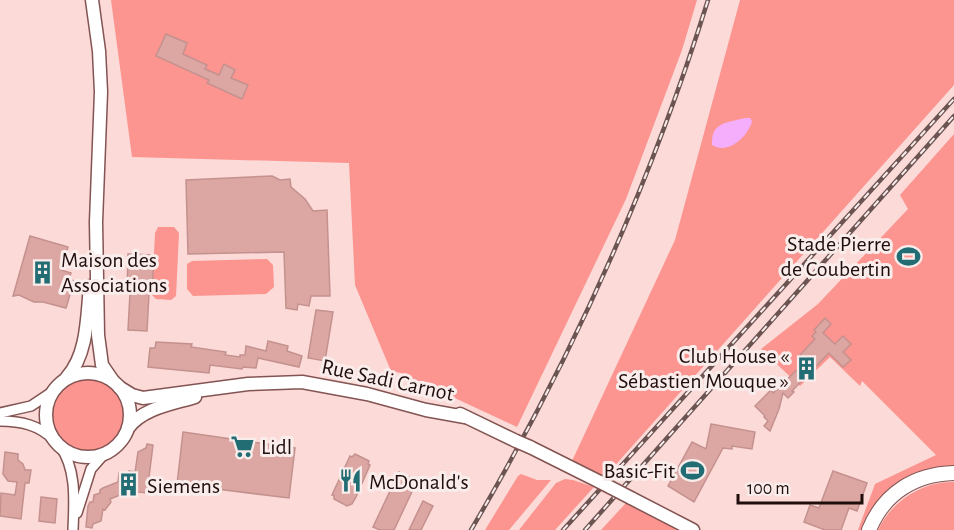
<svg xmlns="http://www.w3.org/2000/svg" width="954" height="530" viewBox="0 0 954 530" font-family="'Alegreya Sans',sans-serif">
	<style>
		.green { fill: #fc9490 }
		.water { fill: #f4aefc }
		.building { fill: #dca7a3; stroke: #c4918e; stroke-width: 1.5 }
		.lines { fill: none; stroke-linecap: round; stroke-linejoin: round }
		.minor-casing { stroke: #835452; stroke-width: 12 }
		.major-casing { stroke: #835452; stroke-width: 15 }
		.highway-casing { stroke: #835452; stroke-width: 16 }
		.minor { stroke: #fff; stroke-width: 9 }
		.major { stroke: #fff; stroke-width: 12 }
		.highway { stroke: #fff; stroke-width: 14 }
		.rail-casing { stroke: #6b5452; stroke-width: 4.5 }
		.rail { stroke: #f9edec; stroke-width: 2; stroke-dasharray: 7; stroke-linecap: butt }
		.major-bridge-casing { stroke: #835452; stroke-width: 15; stroke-linecap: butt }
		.major-bridge { stroke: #fff; stroke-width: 12 }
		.labels { text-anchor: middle; stroke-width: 6; stroke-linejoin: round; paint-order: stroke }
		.poi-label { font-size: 22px; fill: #200e0d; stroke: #f9edec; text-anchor: start }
		.street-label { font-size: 22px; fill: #200e0d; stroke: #f9edec }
	</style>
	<rect width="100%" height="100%" fill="#fbdad7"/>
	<g class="green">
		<polygon points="111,0 697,0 682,50 626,199 517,427 401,373 391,371 355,285 349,163 132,157"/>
		<polygon points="740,0 954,0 954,85 603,479 572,461 675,240"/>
		<polygon points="954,134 954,470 919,473 866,530 858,530 875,484 936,455 862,381 860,386 830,357 800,386 761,349 818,304 908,209 900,195"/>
		<polygon points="158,227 174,227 179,233 176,296 171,300 156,299 152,295 155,233"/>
		<polygon points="267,259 273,265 274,287 266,294 193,296 187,289 187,264 192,261"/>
		<circle cx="87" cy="414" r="37"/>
		<polygon points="521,474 537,480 551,480 509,530 485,530 518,476"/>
		<polygon points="565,479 573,480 594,487 555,530 519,530 556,483"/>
		<path d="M954,482v48h-76c13,-28 44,-49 76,-48z"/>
		<polygon points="626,503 678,530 601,530"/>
	</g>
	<path class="water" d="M745,118h5l2,3c-4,16 -24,34 -40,24 -1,-24 16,-22 33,-27z"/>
	<g class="building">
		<polygon points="166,34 187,43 183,54 207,65 205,69 219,75 224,64 235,70 231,78 248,85 242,99 207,83 209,80 156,56"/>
		<polygon points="272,176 280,180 290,179 291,187 305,199 313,211 327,210 330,296 311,296 309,306 298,304 297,310 286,308 284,252 188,254 186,180"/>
		<polygon points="30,236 68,247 61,270 71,273 69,279 74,281 66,308 43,302 34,302 19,295 13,296"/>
		<polygon points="128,254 154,255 152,294 149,294 147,331 128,330 130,293 127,293"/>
		<polygon points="316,310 333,312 325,361 308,358"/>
		<polygon points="825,318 831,324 823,333 835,344 843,336 851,344 843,352 851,360 843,367 829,353 792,391 794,392 788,398 783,393 779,409 770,431 764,426 768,421 764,417 765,416 755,406 771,390 773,393 806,361 800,355 815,339 812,336 816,332 814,330"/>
		<polygon points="268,341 288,346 287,351 302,356 299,367 258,358 256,368 243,367 242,369 210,365 209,373 148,367 150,348 155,348 156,342 192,344 191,347 226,352 225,355 240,357 240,355 245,355 246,346 266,351"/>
		<polygon points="711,424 755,432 752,449 732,446 732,449 723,448 694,502 668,486 692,442 706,449"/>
		<polygon points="183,432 295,448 289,498 177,484"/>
		<polygon points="147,444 153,445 147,493 130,491 110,499 111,502 105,510 103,509 101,521 93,524 92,528 86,527 88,506 90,502 93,502 94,495 100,493 100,490 103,488 118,482 119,473 129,475 129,471 135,472 138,452 146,448"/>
		<polygon points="5,452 18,454 18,460 23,464 25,470 31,470 29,483 25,483 21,519 0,516 1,493 15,495 17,482 8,481 3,474"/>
		<polygon points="355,454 369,461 368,464 370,465 356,497 352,504 347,506 334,499 334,495 332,495 350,456 352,457"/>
		<polygon points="833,471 867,483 857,511 849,508 841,530 825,530 804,522 810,505 819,508"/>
		<polygon points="399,472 417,481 394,530 380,530 373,527"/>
		<polygon points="41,497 57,499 55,523 39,521"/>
		<polygon points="423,501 433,506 421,530 409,530"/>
	</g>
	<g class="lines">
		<defs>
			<g id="minor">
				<polyline points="0,413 31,406 52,392"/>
				<path d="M0,421c21,0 39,4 54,19"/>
				<path d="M60,446c17,24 14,56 13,84"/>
				<polyline points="77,513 91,469 106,452"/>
			</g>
			<g id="major">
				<polyline points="92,0 99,51 101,92 96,222 98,335 102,365 113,381"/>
				<circle cx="88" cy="415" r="42"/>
				<path d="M67,377c21,-23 20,-62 23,-91"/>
				<polyline points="119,387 132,395 143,398 248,384 302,382 367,394 426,410 465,417"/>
				<polyline points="460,414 516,441"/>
				<path d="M128,428c15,-20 44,-24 67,-31"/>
				<polyline points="530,447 600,482"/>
				<polyline points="631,498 693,530"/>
			</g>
			<path id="highway" d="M869,530c15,-37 46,-56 85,-57"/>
		</defs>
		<use href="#minor" class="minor-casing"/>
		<use href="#major" class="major-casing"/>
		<use href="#highway" class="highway-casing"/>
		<use href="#minor" class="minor"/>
		<use href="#major" class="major"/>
		<use href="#highway" class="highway"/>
		<defs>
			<g id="rail">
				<path d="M471,530c99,-168 179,-344 237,-530"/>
				<polyline points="563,530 954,99"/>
				<polyline points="585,530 954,116"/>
			</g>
		</defs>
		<use href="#rail" class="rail-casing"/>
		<use href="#rail" class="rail"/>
		<defs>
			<g id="major-bridge">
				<polyline points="516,441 530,447"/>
				<polyline points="600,482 631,498"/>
			</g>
		</defs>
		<use href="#major-bridge" class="major-bridge-casing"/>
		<use href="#major-bridge" class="major-bridge"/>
	</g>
	<defs>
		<symbol id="stadium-bare" viewBox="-9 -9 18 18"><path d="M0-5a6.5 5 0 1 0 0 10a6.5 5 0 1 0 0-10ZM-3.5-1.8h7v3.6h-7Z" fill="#226d73" stroke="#f9edec" stroke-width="2.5" paint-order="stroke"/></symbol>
		<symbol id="building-bare" viewBox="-9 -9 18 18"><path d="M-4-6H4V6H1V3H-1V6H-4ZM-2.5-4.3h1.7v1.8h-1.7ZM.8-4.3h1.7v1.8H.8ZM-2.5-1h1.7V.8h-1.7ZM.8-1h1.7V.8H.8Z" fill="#226d73" stroke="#f9edec" stroke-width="2.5" paint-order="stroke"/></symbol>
		<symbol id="supermarket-bare" viewBox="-9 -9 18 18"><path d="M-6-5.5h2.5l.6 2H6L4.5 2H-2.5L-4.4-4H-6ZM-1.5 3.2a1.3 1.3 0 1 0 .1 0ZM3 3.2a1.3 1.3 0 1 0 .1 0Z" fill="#226d73" stroke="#f9edec" stroke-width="2.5" paint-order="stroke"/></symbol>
		<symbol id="restaurant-bare" viewBox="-9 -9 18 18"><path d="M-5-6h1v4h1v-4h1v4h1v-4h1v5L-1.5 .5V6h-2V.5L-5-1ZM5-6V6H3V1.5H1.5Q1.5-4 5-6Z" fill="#226d73" stroke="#f9edec" stroke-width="2.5" paint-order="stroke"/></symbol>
	</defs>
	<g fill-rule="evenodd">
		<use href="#stadium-bare" x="892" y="240" width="33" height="33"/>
		<use href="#building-bare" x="26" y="256" width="33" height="33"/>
		<use href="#building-bare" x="790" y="352" width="33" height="33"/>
		<use href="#supermarket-bare" x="226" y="430" width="33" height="33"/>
		<use href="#stadium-bare" x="676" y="454" width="33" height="33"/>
		<use href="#restaurant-bare" x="334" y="464" width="33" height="33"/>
		<use href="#building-bare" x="112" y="468" width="33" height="33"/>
	</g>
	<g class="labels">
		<g class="poi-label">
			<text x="891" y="251" text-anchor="end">Stade Pierre<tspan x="891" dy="25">de Coubertin</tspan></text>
			<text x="61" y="267">Maison des<tspan x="61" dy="25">Associations</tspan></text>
			<text x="789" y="363" text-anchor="end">Club House «<tspan x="789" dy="25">Sébastien Mouque »</tspan></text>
			<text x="261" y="454">Lidl</text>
			<text x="675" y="478" text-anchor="end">Basic-Fit</text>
			<text x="369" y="489">McDonald's</text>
			<text x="147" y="493">Siemens</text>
		</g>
		<g class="street-label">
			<text transform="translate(388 379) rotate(12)" y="8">Rue Sadi Carnot</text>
		</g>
	</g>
	<path d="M738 494v9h124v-9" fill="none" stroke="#200e0d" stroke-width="3"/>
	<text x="747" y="494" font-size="18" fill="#200e0d" stroke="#f9edec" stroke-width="4.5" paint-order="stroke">100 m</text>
</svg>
